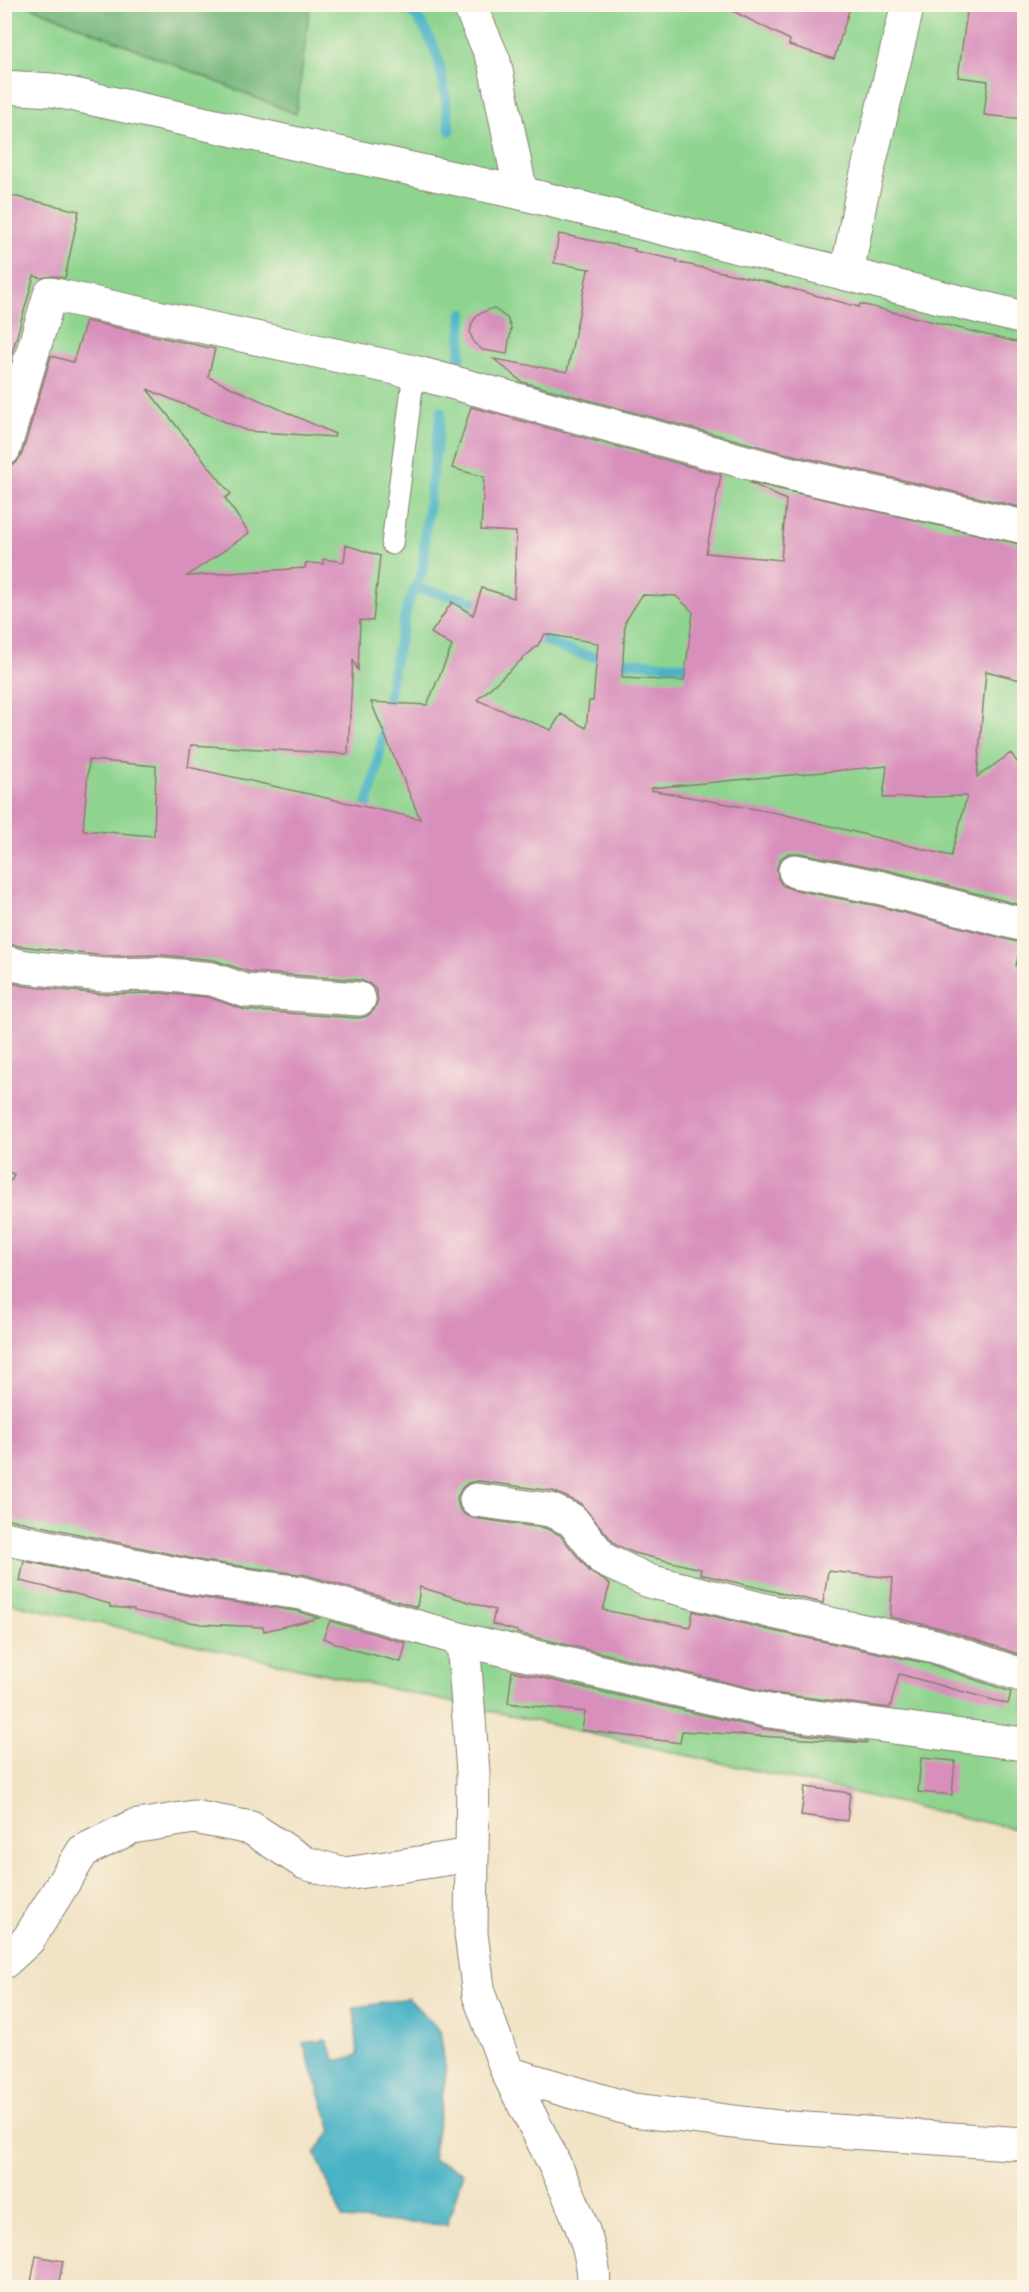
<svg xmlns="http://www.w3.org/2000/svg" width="1029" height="2292" viewBox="0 0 1029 2292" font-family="'Comic Neue',sans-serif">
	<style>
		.green { fill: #8ed48f; stroke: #557856; stroke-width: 1.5 }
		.forest { fill: #72b67a; stroke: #47694b; stroke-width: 1.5 }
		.water { fill: #48b3c6; stroke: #326871; stroke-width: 1.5 }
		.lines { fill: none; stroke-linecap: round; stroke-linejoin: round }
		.stream { stroke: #48b3c6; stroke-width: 10 }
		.building { fill: #d88fbc; fill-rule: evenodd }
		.lane-casing { stroke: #867f70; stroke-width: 23 }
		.street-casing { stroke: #867f70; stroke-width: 35 }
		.lane { stroke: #fff; stroke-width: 21 }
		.street { stroke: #fff; stroke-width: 33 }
	</style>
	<rect width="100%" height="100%" fill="#fcf5e5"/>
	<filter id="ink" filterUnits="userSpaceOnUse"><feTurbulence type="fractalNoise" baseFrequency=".0167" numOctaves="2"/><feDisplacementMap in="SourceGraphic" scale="12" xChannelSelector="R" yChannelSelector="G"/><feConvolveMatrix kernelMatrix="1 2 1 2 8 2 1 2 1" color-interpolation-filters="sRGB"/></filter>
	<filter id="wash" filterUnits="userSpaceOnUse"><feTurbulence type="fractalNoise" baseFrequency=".008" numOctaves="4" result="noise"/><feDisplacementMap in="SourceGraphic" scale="24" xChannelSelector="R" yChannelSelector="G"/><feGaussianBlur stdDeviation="1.35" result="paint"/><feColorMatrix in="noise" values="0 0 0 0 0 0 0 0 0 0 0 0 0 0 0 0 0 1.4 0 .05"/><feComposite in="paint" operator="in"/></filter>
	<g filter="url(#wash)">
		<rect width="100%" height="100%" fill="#f1e2c4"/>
		<polygon class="green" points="5,5 1024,5 1024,1831 5,1602"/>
		<polygon class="forest" points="27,5 310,5 296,114"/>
		<polygon class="water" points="408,1998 440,2031 446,2073 432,2159 463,2172 447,2225 343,2219 315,2152 332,2131 303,2043 326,2040 336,2061 358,2055 354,2008"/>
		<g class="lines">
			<g class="stream">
				<path d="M404,4c39,36 39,78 46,127"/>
				<polyline points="460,358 463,313"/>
				<polyline points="415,588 489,605"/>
				<path d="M529,631c50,34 114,31 171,36"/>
				<polyline points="363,819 377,769 394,664 408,604 423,570 425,533 441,412"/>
			</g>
		</g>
		<g id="blocks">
			<g class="building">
				<polygon points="719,4 851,4 834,59 789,45 790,40"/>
				<polygon points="968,4 1004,4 1004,7 1024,7 1024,119 984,115 988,81 958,77"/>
				<polygon points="4,194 79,211 65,278 53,276 42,278 34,276 4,381"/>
				<polygon points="559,234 635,249 634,251 677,260 676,262 763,281 859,307 860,304 1024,344 1024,508 780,452 522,382 494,359 567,372 588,270 590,269 554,263"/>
				<polygon points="493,308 507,318 511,328 507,354 483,350 474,343 470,333 472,323 478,314"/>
				<path d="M86,321l129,28 -7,28 127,57 -1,3 -87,-6 -100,-42 84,105 -6,4 24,35 -62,43 118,-8 1,-5 17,1v-5l21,3 2,-17 34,11 -7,65 -13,-1 -2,51 -5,-12 -5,95 -157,-9 -3,22 232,52 -49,-117 56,3 25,-59 -21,-13 21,-31 21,13 9,-27 32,10 2,-66 -35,-2 3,-53 -32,-9 19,-61 250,68 -15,78 75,7 5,-60 -37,-18 275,63v136l-38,-10 -9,106 34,-24 13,19v134l-137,-36 -88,-17h-10l-8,5 -4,10 1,10 4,7 9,4 87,17 143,37 -5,23 8,2v673l-3,14 -80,-27 -51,-11 3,-39 -65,-7 -5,32 -123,-29 1,-5 -67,-16 -18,-8 -36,-42 -27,-12 -75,-10 -10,2 -6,5 -5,10 2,10 5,6 9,4 72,10 15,7 30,37 20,12 -7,26 87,17 3,-16 76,19 161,34 81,28 -3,12 -109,-30 -9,34 -118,-15 -255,-60v-2l-25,-7 3,-14 -75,-23 -3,20 -111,-32 -103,-14 -199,-43v-324l9,-20 -9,-3v-190l20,5 77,8 57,-1 50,4 37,13 113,8 9,-2 7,-6 4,-10 -2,-10 -6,-6 -10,-4 -110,-8 -36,-12 -53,-5 -57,1 -100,-12v-477l12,-4 6,-9 29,-98 22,6zM642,595l34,1 17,16 -9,69 -62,-3 3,-56zM545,634l53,9 -5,58h-4l-3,27 -25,-14 -10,16 -74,-30 61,-55zM89,760l67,6 -2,70 -71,-6zM887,766l-4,32 84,-2 -16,60 -169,-42 -131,-24v-2z"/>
				<polygon points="24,1561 196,1597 297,1611 319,1618 264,1631 263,1627 201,1624 134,1611 134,1609 110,1607 110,1604 84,1597 84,1596 20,1581"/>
				<polygon points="330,1621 406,1643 401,1662 351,1649 323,1638"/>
				<polygon points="512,1671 765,1729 868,1743 682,1731 680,1743 582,1730 585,1712 508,1703"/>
				<polygon points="921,1758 955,1761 952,1795 918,1792"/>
				<polygon points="805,1787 850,1793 847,1821 801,1815"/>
				<polygon points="36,2256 63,2261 58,2288 30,2288"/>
			</g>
		</g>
	</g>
	<g filter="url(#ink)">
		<use href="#blocks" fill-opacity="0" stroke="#867f70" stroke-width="1.5"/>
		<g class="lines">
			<defs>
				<polyline id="lane" points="392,544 414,372"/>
				<g id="street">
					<polyline points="469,4 494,61 521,193"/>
					<polyline points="4,87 52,90 521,193 1024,318"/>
					<polyline points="847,274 861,198 908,4"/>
					<polyline points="4,449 50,294 414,372 775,470 1024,527"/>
					<polyline points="795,871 882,888 1024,925"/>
					<polyline points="4,962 26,967 103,975 159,974 212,979 246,991 359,999"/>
					<polyline points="476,1500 550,1510 572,1520 604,1560 649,1581 773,1612 935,1646 1024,1676"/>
					<polyline points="4,1538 200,1579 301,1593 463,1640 769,1711 1024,1744"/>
					<polyline points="463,1640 473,1772 471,1933 479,1995 508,2073 633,2110 777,2127 1024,2144"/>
					<polyline points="4,1962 28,1940 83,1851 132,1827 194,1817 251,1828 305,1863 345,1874 472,1855"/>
					<path d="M508,2073c22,45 94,169 85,215"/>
				</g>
			</defs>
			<use href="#lane" class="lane-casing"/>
			<use href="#street" class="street-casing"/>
			<use href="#lane" class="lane"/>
			<use href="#street" class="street"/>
		</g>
	</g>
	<rect width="1029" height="2292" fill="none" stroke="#fcf5e5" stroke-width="24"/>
</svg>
